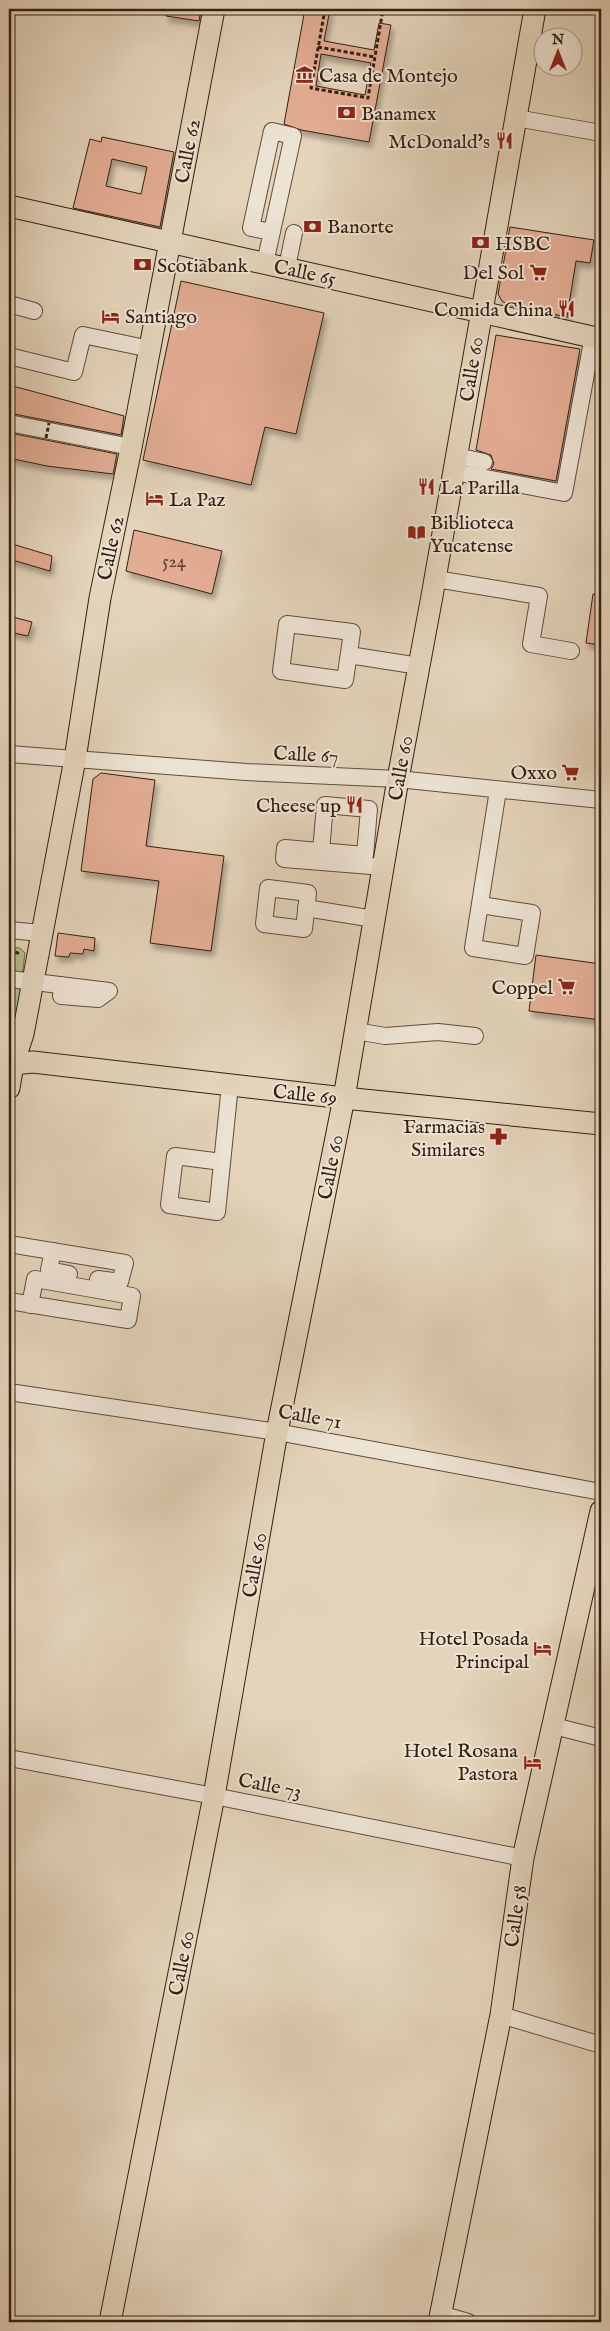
<svg xmlns="http://www.w3.org/2000/svg" width="610" height="2331" viewBox="0 0 610 2331" font-family="'IM FELL English',serif">
	<style>
		.green { fill: #b6bc8e; stroke: #756e4f }
		.building { fill: #e3ad94; stroke: #342010; fill-rule: evenodd; filter: url(#shadow) }
		.lines { fill: none; stroke-linecap: round; stroke-linejoin: round }
		.minor-casing { stroke: #604d3b; stroke-width: 18 }
		.major-casing { stroke: #342010; stroke-width: 23 }
		.path { stroke: #342010; stroke-width: 3; stroke-dasharray: 4 2.5; stroke-linecap: butt }
		.minor { stroke: #ede3d3; stroke-width: 16 }
		.major { stroke: #e4d4bb; stroke-width: 21 }
		.path-bridge { stroke: #342010; stroke-width: 3; stroke-dasharray: 4 2.5; stroke-linecap: butt }
		.labels { text-anchor: middle; stroke-width: 4; stroke-linejoin: round; paint-order: stroke }
		.number-label { font-size: 18px; fill: #604331 }
		.poi-label { font-size: 20px; fill: #342010; stroke: #ede3d3; text-anchor: start }
		.street-label { font-size: 20px; fill: #342010; stroke: #ede3d3 }
	</style>
	<defs>
		<filter id="shadow"><feDropShadow dx="3" dy="5.5" stdDeviation="2.5" flood-color="#0004"/></filter>
	</defs>
	<rect width="100%" height="100%" fill="#e4d4bb"/>
	<filter id="stains"><feTurbulence type="fractalNoise" baseFrequency=".004" numOctaves="4"/><feColorMatrix values="0 0 0 0 .2 0 0 0 0 .09 0 0 0 0 .02 0 0 0 .5 -.17"/></filter>
	<radialGradient id="worn" r=".72"><stop offset=".6" stop-color="#630" stop-opacity="0"/><stop offset="1" stop-color="#630" stop-opacity=".3"/></radialGradient>
	<polygon class="green" points="9,947 20,948 25,953 14,1038 9,1046"/>
	<g class="building">
		<polygon points="167,9 201,9 199,21 166,16"/>
		<path d="M305,9h25l-6,32 50,9 5,-27 12,2 -22,117 -68,-12 -17,-6zM321,54l50,9 -6,32 -49,-9z"/>
		<path d="M102,137l72,15 -14,75 -87,-19 17,-69 11,3zM112,159l35,8 -6,27 -35,-8z"/>
		<polygon points="510,227 594,240 590,263 576,261 567,317 509,305 502,301 498,294"/>
		<polygon points="181,281 324,313 296,434 265,427 251,485 143,460"/>
		<polygon points="496,335 580,349 556,481 491,469 494,464 491,455 476,450"/>
		<polygon points="9,385 124,416 121,435 9,413"/>
		<polygon points="10,433 117,454 113,474 47,466 9,458"/>
		<polygon points="134,530 222,551 212,594 126,571"/>
		<polygon points="9,543 52,556 50,571 9,559"/>
		<polygon points="593,594 601,595 601,645 586,643"/>
		<polygon points="9,616 32,622 28,636 9,632"/>
		<polygon points="101,773 155,780 146,846 224,856 211,951 150,943 159,881 81,871 93,779"/>
		<polygon points="58,933 95,938 94,951 84,949 83,954 70,953 69,957 55,956"/>
		<polygon points="536,955 601,964 601,1020 529,1011"/>
	</g>
	<g class="lines">
		<defs>
			<g id="minor">
				<polyline points="516,118 601,133"/>
				<polyline points="265,263 267,254 293,136 272,131 251,228 272,232"/>
				<polyline points="287,267 294,233"/>
				<polyline points="9,304 34,311"/>
				<polyline points="9,356 74,372 83,335 150,349"/>
				<polyline points="9,423 131,447"/>
				<polyline points="457,456 484,462"/>
				<polyline points="465,474 564,493 591,347"/>
				<polyline points="436,579 539,596 531,644 571,651"/>
				<polygon points="287,624 352,632 345,680 281,671"/>
				<polyline points="349,655 419,666"/>
				<polyline points="9,754 246,772 398,779 601,800"/>
				<polyline points="321,851 325,805 369,809 365,855 285,848 284,859 383,867"/>
				<polygon points="268,888 308,893 304,929 264,924"/>
				<polyline points="481,905 532,913 525,956 473,948 498,790"/>
				<polyline points="306,908 374,919"/>
				<polyline points="9,930 41,933"/>
				<path d="M10,979c33,4 66,8 99,12l-11,8 -37,-3 1,-11"/>
				<polyline points="356,1031 385,1036 438,1032 475,1036"/>
				<polyline points="222,1162 175,1156 169,1205 217,1212 230,1085"/>
				<polyline points="9,1244 125,1263 120,1282 98,1279"/>
				<polyline points="53,1251 49,1270 69,1274"/>
				<polyline points="9,1301 128,1320 132,1296 35,1279 30,1305"/>
				<polyline points="9,1392 277,1432 601,1492"/>
				<polyline points="554,1726 601,1738"/>
				<polyline points="9,1758 214,1796 523,1858"/>
				<polyline points="501,2015 601,2045"/>
				<polyline points="440,2314 468,2322"/>
			</g>
			<g id="major">
				<polyline points="9,206 601,339"/>
				<polyline points="13,1064 33,1062 344,1098 601,1124"/>
				<polyline points="9,1088 13,1064 23,1034 75,759 100,598 130,453 214,9"/>
				<polyline points="110,2322 214,1796 277,1432 344,1098 398,779 432,596 535,9"/>
				<polyline points="439,2322 501,2015 523,1858 601,1511"/>
			</g>
		</defs>
		<use href="#minor" class="minor-casing"/>
		<use href="#major" class="major-casing"/>
		<g class="path">
			<polyline points="325,9 311,88 368,98 383,9"/>
			<polyline points="318,47 375,57"/>
			<polyline points="9,950 21,954"/>
		</g>
		<use href="#minor" class="minor"/>
		<use href="#major" class="major"/>
		<polyline class="path-bridge" points="46,438 49,423"/>
	</g>
	<defs>
		<symbol id="museum-bare" viewBox="-9 -9 18 18"><path d="M0-6L6-3V-2H-6V-3ZM-5-1h2V3h-2ZM-1-1h2V3h-2ZM3-1h2V3H3ZM-6 4H6V6H-6Z" fill="#8f2418" stroke="#ede3d3" stroke-width="2.5" paint-order="stroke"/></symbol>
		<symbol id="bank-bare" viewBox="-9 -9 18 18"><path d="M-6-4H6V4H-6ZM0-2.3a2.3 2.3 0 1 0 0 4.6a2.3 2.3 0 1 0 0-4.6Z" fill="#8f2418" stroke="#ede3d3" stroke-width="2.5" paint-order="stroke"/></symbol>
		<symbol id="restaurant-bare" viewBox="-9 -9 18 18"><path d="M-5-6h1v4h1v-4h1v4h1v-4h1v5L-1.5 .5V6h-2V.5L-5-1ZM5-6V6H3V1.5H1.5Q1.5-4 5-6Z" fill="#8f2418" stroke="#ede3d3" stroke-width="2.5" paint-order="stroke"/></symbol>
		<symbol id="supermarket-bare" viewBox="-9 -9 18 18"><path d="M-6-5.5h2.5l.6 2H6L4.5 2H-2.5L-4.4-4H-6ZM-1.5 3.2a1.3 1.3 0 1 0 .1 0ZM3 3.2a1.3 1.3 0 1 0 .1 0Z" fill="#8f2418" stroke="#ede3d3" stroke-width="2.5" paint-order="stroke"/></symbol>
		<symbol id="hotel-bare" viewBox="-9 -9 18 18"><path d="M-6-4.5h1.5V1H6V5H4.5V3h-9V5H-6ZM-4 0a1.8 1.8 0 1 1 3.6 0ZM.5 0V-2.5h3Q6-2.5 6 0Z" fill="#8f2418" stroke="#ede3d3" stroke-width="2.5" paint-order="stroke"/></symbol>
		<symbol id="library-bare" viewBox="-9 -9 18 18"><path d="M-6-4Q-3-5.5-.7-3.5V5Q-3 3-6 4ZM6-4Q3-5.5 .7-3.5V5Q3 3 6 4Z" fill="#8f2418" stroke="#ede3d3" stroke-width="2.5" paint-order="stroke"/></symbol>
		<symbol id="pharmacy-bare" viewBox="-9 -9 18 18"><path d="M-2-6h4v4h4v4h-4v4h-4v-4h-4v-4h4Z" fill="#8f2418" stroke="#ede3d3" stroke-width="2.5" paint-order="stroke"/></symbol>
	</defs>
	<g fill-rule="evenodd">
		<use href="#museum-bare" x="292" y="62" width="25" height="25"/>
		<use href="#bank-bare" x="334" y="100" width="25" height="25"/>
		<use href="#restaurant-bare" x="492" y="128" width="25" height="25"/>
		<use href="#bank-bare" x="300" y="214" width="25" height="25"/>
		<use href="#bank-bare" x="468" y="230" width="25" height="25"/>
		<use href="#bank-bare" x="130" y="252" width="25" height="25"/>
		<use href="#supermarket-bare" x="526" y="260" width="25" height="25"/>
		<use href="#restaurant-bare" x="554" y="296" width="25" height="25"/>
		<use href="#hotel-bare" x="98" y="304" width="25" height="25"/>
		<use href="#restaurant-bare" x="414" y="474" width="25" height="25"/>
		<use href="#hotel-bare" x="142" y="486" width="25" height="25"/>
		<use href="#library-bare" x="404" y="520" width="25" height="25"/>
		<use href="#supermarket-bare" x="558" y="760" width="25" height="25"/>
		<use href="#restaurant-bare" x="342" y="792" width="25" height="25"/>
		<use href="#supermarket-bare" x="554" y="974" width="25" height="25"/>
		<use href="#pharmacy-bare" x="486" y="1124" width="25" height="25"/>
		<use href="#hotel-bare" x="530" y="1636" width="25" height="25"/>
		<use href="#hotel-bare" x="520" y="1750" width="25" height="25"/>
	</g>
	<g class="labels">
		<g class="number-label">
			<text x="174" y="567">524</text>
		</g>
		<g class="poi-label">
			<text x="319" y="82">Casa de Montejo</text>
			<text x="361" y="120">Banamex</text>
			<text x="490" y="148" text-anchor="end">McDonald's</text>
			<text x="327" y="233">Banorte</text>
			<text x="495" y="250">HSBC</text>
			<text x="157" y="272">Scotiabank</text>
			<text x="524" y="279" text-anchor="end">Del Sol</text>
			<text x="553" y="316" text-anchor="end">Comida China</text>
			<text x="125" y="323">Santiago</text>
			<text x="440" y="494">La Parilla</text>
			<text x="169" y="506">La Paz</text>
			<text x="430" y="529">Biblioteca<tspan x="430" dy="23">Yucatense</tspan></text>
			<text x="557" y="779" text-anchor="end">Oxxo</text>
			<text x="341" y="812" text-anchor="end">Cheese up</text>
			<text x="553" y="994" text-anchor="end">Coppel</text>
			<text x="485" y="1133" text-anchor="end">Farmacias<tspan x="485" dy="23">Similares</tspan></text>
			<text x="529" y="1645" text-anchor="end">Hotel Posada<tspan x="529" dy="23">Principal</tspan></text>
			<text x="518" y="1757" text-anchor="end">Hotel Rosana<tspan x="518" dy="23">Pastora</tspan></text>
		</g>
		<g class="street-label">
			<text transform="translate(187 151) rotate(-79)" y="7">Calle 62</text>
			<text transform="translate(305 272) rotate(12)" y="7">Calle 65</text>
			<text transform="translate(471 369) rotate(-81)" y="7">Calle 60</text>
			<text transform="translate(110 548) rotate(-78)" y="7">Calle 62</text>
			<text transform="translate(306 754) rotate(3)" y="7">Calle 67</text>
			<text transform="translate(400 768) rotate(-80)" y="7">Calle 60</text>
			<text transform="translate(305 1094) rotate(6)" y="7">Calle 69</text>
			<text transform="translate(330 1167) rotate(-79)" y="7">Calle 60</text>
			<text transform="translate(310 1416) rotate(10)" y="7">Calle 71</text>
			<text transform="translate(254 1565) rotate(-80)" y="7">Calle 60</text>
			<text transform="translate(270 1785) rotate(11)" y="7">Calle 73</text>
			<text transform="translate(515 1916) rotate(-82)" y="7">Calle 58</text>
			<text transform="translate(181 1963) rotate(-79)" y="7">Calle 60</text>
		</g>
	</g>
	<rect width="610" height="2331" fill="none" stroke="#e4d4bb" stroke-width="30"/>
	<rect x="10" y="10" width="590" height="2311" fill="none" stroke="#342010" stroke-width="2.5"/>
	<rect x="15" y="15" width="580" height="2301" fill="none" stroke="#342010"/>
	<g transform="translate(558 52)"><circle r="24" fill="#ede3d3" stroke="#a39585"/>
	<path d="M0-4L9 19L0 12L-9 19Z" fill="#8f2418"/>
	<text y="-8" font-size="14" font-weight="bold" text-anchor="middle" fill="#342010">N</text>
	</g>
	<rect width="100%" height="100%" filter="url(#stains)"/>
	<rect width="100%" height="100%" fill="url(#worn)"/>
</svg>
